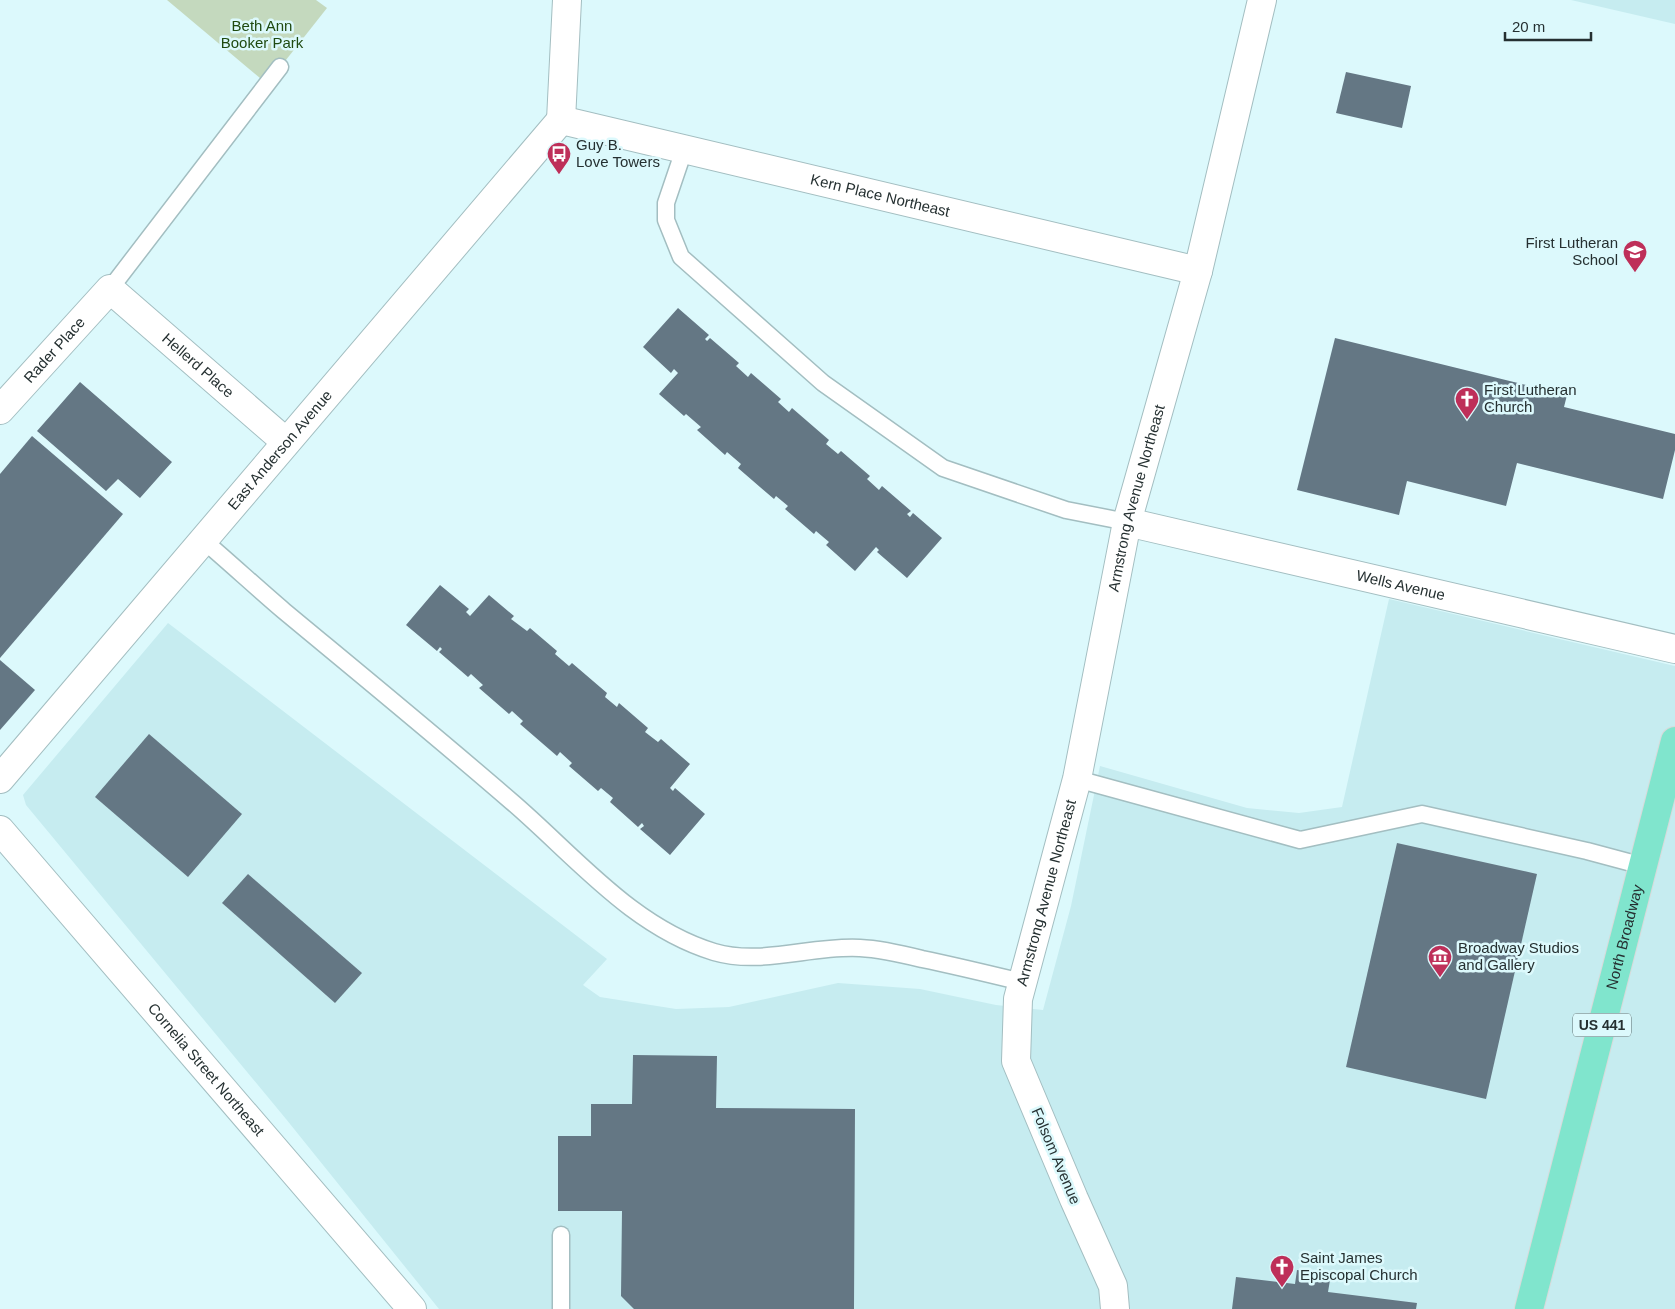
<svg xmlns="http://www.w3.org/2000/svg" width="1675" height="1309" viewBox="0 0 1675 1309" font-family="Arial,sans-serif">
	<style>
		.built { fill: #c6ecf0 }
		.green { fill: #c4d9be }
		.building { fill: #647784 }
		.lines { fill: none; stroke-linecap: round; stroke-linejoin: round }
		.service-casing { stroke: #a3bec1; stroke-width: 19 }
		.minor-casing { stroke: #a3bec1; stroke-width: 30 }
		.primary-casing { stroke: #d8dada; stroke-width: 30 }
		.service { stroke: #fff; stroke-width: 16 }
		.minor { stroke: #fff; stroke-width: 28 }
		.primary { stroke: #80e5cd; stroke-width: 28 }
		.labels { text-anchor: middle; stroke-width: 5; stroke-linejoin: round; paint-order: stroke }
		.shield { fill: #dcf9fc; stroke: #5c6c6e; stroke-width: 1 }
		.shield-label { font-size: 14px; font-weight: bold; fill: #253031 }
		.park-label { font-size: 15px; fill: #1f4a10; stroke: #dcf9fc }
		.poi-label { font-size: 15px; fill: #253031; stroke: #dcf9fc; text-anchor: start }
		.street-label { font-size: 15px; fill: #253031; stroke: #dcf9fc }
	</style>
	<rect width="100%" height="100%" fill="#dcf9fc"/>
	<g class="built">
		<polygon points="1571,0 1675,0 1675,24"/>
		<polygon points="1389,599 1675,666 1675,1309 439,1309 286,1119 26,805 23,795 168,623 607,959 583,985 600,997 676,1009 729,1007 838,983 920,989 996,1005 1043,1010 1071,906 1100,766 1247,808 1299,813 1342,807"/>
	</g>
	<polygon class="green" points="167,0 316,0 327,8 267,84"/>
	<g class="building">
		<polygon points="1346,72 1411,86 1402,128 1336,113"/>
		<polygon points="678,308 709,335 705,339 707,341 710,338 739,363 736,366 748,377 751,373 781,399 778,402 789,412 792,408 829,440 826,444 838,454 841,451 870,476 867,479 879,490 882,486 911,511 907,514 910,517 913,513 942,538 907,578 877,552 879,550 876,547 855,571 826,545 829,542 816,531 814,534 785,509 788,506 776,496 774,499 738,468 741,464 727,452 725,455 697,430 701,427 686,414 684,416 659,394 678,373 674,369 671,373 643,347"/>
		<polygon points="1335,338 1567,395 1564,407 1675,434 1675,450 1663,499 1517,463 1506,506 1407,481 1399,515 1297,490"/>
		<polygon points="80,382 172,462 140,498 118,479 106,491 37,431"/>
		<polygon points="32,436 123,514 0,658 0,474"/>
		<polygon points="440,585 469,609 466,612 470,616 489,595 514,616 511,619 527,631 530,628 557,651 555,654 569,666 572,663 607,693 605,697 617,707 619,703 648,728 645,732 658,742 661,739 690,764 670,788 673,791 675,788 705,814 670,855 640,829 644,826 642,823 638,827 610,802 613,798 601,788 598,791 569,766 572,763 560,752 557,756 520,724 523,721 512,711 509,714 479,688 483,685 471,674 468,677 439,652 442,649 440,647 437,651 406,625"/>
		<polygon points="0,660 35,690 0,730"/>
		<polygon points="149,734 242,814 188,877 95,797"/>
		<polygon points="1397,843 1537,874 1486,1099 1346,1067"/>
		<polygon points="248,874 362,973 335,1003 222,903"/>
		<polygon points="633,1055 717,1056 716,1108 855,1109 854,1309 634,1309 621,1296 622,1211 558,1211 558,1136 591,1136 591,1104 632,1104"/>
		<polygon points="1297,1270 1331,1274 1328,1292 1417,1303 1416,1309 1232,1309 1236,1277 1295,1284"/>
	</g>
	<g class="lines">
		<defs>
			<g id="service">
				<polyline points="684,150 666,203 666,220 681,257 823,383 943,468 1066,510 1127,522"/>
				<polyline points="110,289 280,67"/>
				<path d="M203,540c27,23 54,48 81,71 76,63 153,126 228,191 64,55 120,125 202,150 48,14 98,-7 146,-4 21,1 42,6 62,11 34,7 67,15 100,23"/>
				<polyline points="1077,779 1300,840 1422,814 1587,851 1643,866"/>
				<polyline points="561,1235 561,1309"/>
			</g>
			<g id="minor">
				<path id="s1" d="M561,120l637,151"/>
				<polyline points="561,120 567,0"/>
				<path id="s2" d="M0,410l110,-121 176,153"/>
				<path id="s3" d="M1127,522l548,127"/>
				<path id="s4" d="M0,779l561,-659"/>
				<path id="s5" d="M0,830l412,479"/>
				<path id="s6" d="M1115,1309l-2,-23 -39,-87 -58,-138 2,-62 59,-220 50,-257 71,-251 64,-271"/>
			</g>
			<g id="primary">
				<path id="s7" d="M1529,1309l146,-568"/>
			</g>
		</defs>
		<use href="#service" class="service-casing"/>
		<use href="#minor" class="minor-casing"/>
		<use href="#primary" class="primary-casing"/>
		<use href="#service" class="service"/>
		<use href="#minor" class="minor"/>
		<use href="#primary" class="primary"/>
	</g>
	<defs>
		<symbol id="bus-pin" viewBox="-11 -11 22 30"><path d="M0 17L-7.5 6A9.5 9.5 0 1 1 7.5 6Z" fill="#be2f59" stroke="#dcf9fc"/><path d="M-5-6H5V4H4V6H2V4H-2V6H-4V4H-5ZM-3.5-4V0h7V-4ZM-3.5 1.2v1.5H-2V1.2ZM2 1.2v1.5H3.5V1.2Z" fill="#fff"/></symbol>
		<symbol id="school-pin" viewBox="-11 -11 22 30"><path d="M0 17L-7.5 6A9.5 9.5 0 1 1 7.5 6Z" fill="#be2f59" stroke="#dcf9fc"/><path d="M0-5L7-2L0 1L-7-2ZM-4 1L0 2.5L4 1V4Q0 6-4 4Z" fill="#fff"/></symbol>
		<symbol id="church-pin" viewBox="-11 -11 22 30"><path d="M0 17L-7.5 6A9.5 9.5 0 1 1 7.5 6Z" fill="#be2f59" stroke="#dcf9fc"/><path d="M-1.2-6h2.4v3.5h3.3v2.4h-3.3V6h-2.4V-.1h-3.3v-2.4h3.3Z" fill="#fff"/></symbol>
		<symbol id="museum-pin" viewBox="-11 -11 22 30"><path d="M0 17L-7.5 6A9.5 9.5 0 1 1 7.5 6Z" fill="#be2f59" stroke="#dcf9fc"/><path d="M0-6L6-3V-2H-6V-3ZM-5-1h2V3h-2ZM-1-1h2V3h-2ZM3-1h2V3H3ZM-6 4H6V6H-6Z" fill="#fff"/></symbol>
	</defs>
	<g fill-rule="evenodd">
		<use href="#bus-pin" x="545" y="140" width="28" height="38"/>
		<use href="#school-pin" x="1621" y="238" width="28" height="38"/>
		<use href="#church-pin" x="1453" y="385" width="28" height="38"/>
		<use href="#museum-pin" x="1426" y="943" width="28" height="38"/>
		<use href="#church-pin" x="1268" y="1253" width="28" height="38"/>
	</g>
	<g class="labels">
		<rect class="shield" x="1573" y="1013.5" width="58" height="23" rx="4"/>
		<g class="shield-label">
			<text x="1602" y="1030">US 441</text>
		</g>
		<g class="park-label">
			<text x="262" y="31">Beth Ann<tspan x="262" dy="17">Booker Park</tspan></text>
		</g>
		<g class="poi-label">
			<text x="576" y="150">Guy B.<tspan x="576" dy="17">Love Towers</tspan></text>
			<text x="1618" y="248" text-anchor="end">First Lutheran<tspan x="1618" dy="17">School</tspan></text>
			<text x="1484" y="395">First Lutheran<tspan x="1484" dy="17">Church</tspan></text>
			<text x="1458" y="953">Broadway Studios<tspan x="1458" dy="17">and Gallery</tspan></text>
			<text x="1300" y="1263">Saint James<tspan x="1300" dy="17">Episcopal Church</tspan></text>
		</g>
		<g class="street-label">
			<text dy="5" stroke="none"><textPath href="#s1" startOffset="328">Kern Place Northeast</textPath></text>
			<text dy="5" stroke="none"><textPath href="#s2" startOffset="81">Rader Place</textPath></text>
			<text dy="5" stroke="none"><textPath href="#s2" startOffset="280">Hellerd Place</textPath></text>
			<text dy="5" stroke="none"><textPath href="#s4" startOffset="432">East Anderson Avenue</textPath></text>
			<text dy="5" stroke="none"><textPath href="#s6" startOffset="845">Armstrong Avenue Northeast</textPath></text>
			<text dy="5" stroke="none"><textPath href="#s3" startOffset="281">Wells Avenue</textPath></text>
			<text dy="5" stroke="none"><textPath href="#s6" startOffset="440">Armstrong Avenue Northeast</textPath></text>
			<text dy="5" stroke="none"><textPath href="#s7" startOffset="384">North Broadway</textPath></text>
			<text dy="5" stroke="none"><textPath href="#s5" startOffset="316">Cornelia Street Northeast</textPath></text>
			<text transform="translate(1056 1156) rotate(67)" y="5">Folsom Avenue</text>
		</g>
	</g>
	<path d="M1505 32v8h86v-8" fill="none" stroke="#253031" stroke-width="2.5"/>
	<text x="1512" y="32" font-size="15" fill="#253031" stroke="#dcf9fc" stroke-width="4" paint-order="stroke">20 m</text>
</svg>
